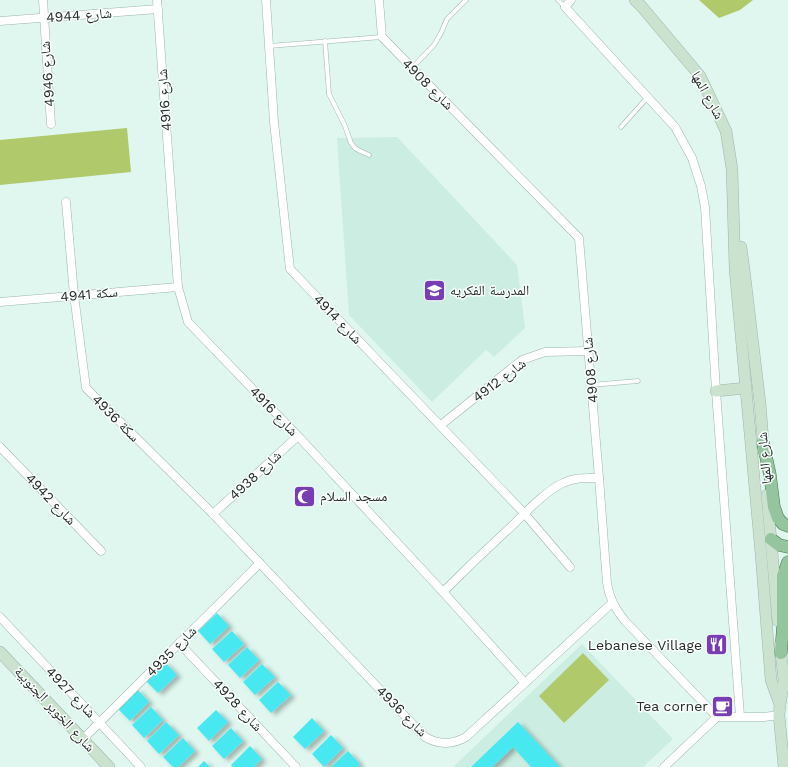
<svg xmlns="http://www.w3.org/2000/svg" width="788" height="767" viewBox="0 0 788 767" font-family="'Work Sans','Noto Naskh Arabic',sans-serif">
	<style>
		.built { fill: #ccede2 }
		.green { fill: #afc96b }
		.building { fill: #47e8ef; filter: url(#shadow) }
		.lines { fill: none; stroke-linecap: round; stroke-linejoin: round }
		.lane-casing { stroke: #9eb4ad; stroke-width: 5 }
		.street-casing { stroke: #9eb4ad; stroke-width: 9 }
		.secondary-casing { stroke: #9eb4ad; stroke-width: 12 }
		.primary-casing { stroke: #40764b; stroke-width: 13 }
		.lane { stroke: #fff; stroke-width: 4 }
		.street { stroke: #fff; stroke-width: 8 }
		.secondary { stroke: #cae2ce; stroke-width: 11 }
		.primary { stroke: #95c59e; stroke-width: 12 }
		.labels { text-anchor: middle; stroke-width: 3; stroke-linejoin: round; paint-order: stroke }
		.street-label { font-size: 14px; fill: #232c29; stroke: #fafffd }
		.poi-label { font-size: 14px; fill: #232c29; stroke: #fafffd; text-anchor: start }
	</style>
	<defs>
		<filter id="shadow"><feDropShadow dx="4.5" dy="2.5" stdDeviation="2" flood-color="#0004"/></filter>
	</defs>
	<rect width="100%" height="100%" fill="#dff7ef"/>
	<g class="built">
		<polygon points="397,137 517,265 525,328 494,357 486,350 432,402 349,315 337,138"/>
		<polygon points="582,644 673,739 643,767 453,767"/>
	</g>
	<g class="green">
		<polygon points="699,0 753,0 740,10 719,18"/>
		<polygon points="127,128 131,172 0,185 0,140"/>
		<polygon points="583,653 609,680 564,723 539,696"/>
	</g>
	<g class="building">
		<polygon points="217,613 229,626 210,644 198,631"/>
		<polygon points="232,631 244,644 224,662 212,649"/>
		<polygon points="247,647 259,660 240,678 228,665"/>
		<polygon points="165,662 177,675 158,693 145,680"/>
		<polygon points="262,664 275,677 255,695 243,682"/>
		<polygon points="278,682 291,695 271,713 259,700"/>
		<polygon points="137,689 149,702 130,721 117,708"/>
		<polygon points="151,707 163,720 144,738 132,725"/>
		<polygon points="216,710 228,722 209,741 197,728"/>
		<polygon points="312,718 324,731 305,749 293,737"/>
		<polygon points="166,722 179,735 159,754 147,741"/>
		<polygon points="518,722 560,767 531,767 513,747 492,767 471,767"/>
		<polygon points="231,728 243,741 224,759 212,746"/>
		<polygon points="331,735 343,748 324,767 312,754"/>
		<polygon points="183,738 195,751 178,767 173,767 163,757"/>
		<polygon points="250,746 262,759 254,767 233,767 231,765"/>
		<polygon points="348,751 360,764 357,767 331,767"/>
		<polygon points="204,761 210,767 198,767"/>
	</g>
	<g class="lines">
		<defs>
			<g id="lane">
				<polyline points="558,0 565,7"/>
				<polyline points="325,41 329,94 345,126 351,143 355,148 360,151 369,155"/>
				<polyline points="269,46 382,37"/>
				<polyline points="412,68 434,45 441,33 447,19 466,0"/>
				<polyline points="621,127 647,98"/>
				<polyline points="591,385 638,381"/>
			</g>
			<g id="street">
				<polyline points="43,0 51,124"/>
				<path d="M157,0l21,287 10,35 110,114 145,156c23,-23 47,-46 71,-68 13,-13 33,-34 49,-41 12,-6 24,-5 36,-5"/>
				<polyline points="266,0 274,122 290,269 524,513 570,567"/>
				<path d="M379,0l3,37 197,201 20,240 8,105c2,15 8,26 18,38l92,96h47l15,-2"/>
				<polyline points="571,0 565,7 675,127 692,158 701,186 705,207 716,391 740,716"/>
				<polyline points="0,21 158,9"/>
				<path d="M66,202l8,93 12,93 127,126 212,223c14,8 27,8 41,0l146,-134"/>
				<polyline points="0,302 178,287"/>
				<polyline points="441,425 522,360 545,352 588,351"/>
				<polyline points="0,447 101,551"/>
				<polyline points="213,514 298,436"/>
				<polyline points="443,592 525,683"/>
				<polyline points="0,617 141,767"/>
				<polyline points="179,643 296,767"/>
				<polyline points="83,739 260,563"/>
				<polyline points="664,767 717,717"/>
			</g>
			<g id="secondary">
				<polyline points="635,0 642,7 700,76 726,131 732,169 735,269 761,554 771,680 780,705"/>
				<polyline points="741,247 744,269 760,403 764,452"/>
				<polyline points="716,391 746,388"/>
				<polyline points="767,495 778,621"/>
				<polyline points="780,645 784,680 780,705 779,715 784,767"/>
				<polyline points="0,652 109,767"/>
			</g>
			<g id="primary">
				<polyline points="763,443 770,475 774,507 778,518 783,524 788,526"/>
				<polyline points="771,539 779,545 788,547"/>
				<polyline points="781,653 783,626 783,576 788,562"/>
			</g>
		</defs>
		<use href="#lane" class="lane-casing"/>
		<use href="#street" class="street-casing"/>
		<use href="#secondary" class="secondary-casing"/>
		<use href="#primary" class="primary-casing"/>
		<use href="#lane" class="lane"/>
		<use href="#street" class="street"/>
		<use href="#secondary" class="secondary"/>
		<use href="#primary" class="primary"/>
	</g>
	<defs>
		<symbol id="school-square" viewBox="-11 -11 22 22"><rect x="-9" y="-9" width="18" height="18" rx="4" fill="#773db3" stroke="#fafffd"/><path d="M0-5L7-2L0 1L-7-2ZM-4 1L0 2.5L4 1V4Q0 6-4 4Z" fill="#fff"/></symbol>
		<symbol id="mosque-square" viewBox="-11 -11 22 22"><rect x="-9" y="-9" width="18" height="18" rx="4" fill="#773db3" stroke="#fafffd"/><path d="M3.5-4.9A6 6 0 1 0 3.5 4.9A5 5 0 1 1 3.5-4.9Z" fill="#fff"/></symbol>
		<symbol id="restaurant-square" viewBox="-11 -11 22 22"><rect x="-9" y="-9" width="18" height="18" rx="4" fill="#773db3" stroke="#fafffd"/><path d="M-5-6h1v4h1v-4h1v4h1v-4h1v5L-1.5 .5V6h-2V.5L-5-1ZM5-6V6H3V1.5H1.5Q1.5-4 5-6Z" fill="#fff"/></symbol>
		<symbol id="cafe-square" viewBox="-11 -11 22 22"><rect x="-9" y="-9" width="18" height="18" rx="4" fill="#773db3" stroke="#fafffd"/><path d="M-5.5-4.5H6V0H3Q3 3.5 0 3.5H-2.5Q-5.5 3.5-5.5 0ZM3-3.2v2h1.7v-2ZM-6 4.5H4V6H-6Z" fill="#fff"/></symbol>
	</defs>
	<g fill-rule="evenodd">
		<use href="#school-square" x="422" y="278" width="25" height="25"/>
		<use href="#mosque-square" x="292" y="484" width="25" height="25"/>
		<use href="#restaurant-square" x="704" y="632" width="25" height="25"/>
		<use href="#cafe-square" x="710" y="694" width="25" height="25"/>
	</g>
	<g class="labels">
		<g class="street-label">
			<text transform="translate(79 15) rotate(-4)" y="5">4944 شارع</text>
			<text transform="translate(47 74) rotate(-94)" y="5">4946 شارع</text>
			<text transform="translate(428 84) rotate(45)" y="5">4908 شارع</text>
			<text transform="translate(708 95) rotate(61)" y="5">شارع المها</text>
			<text transform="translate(164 100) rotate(-94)" y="5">4916 شارع</text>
			<text transform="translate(89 294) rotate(-5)" y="5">سكة 4941</text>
			<text transform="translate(338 319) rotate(46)" y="5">4914 شارع</text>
			<text transform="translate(590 370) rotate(-95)" y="5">4908 شارع</text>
			<text transform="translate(499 380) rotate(-37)" y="5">4912 شارع</text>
			<text transform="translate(274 411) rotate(46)" y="5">4916 شارع</text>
			<text transform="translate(116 418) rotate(45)" y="5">سكة 4936</text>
			<text transform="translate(764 458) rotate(-95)" y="5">شارع المها</text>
			<text transform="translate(255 475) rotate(-43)" y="5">شارع 4938</text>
			<text transform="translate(51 499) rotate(46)" y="5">4942 شارع</text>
			<text transform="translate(171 651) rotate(-45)" y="5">4935 شارع</text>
			<text transform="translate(71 692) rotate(46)" y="5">شارع 4927</text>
			<text transform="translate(238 705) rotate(47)" y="5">4928 شارع</text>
			<text transform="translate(55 709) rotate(47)" y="5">شارع الخوير الجنوبية</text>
			<text transform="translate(402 711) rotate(45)" y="5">4936 شارع</text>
		</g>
		<g class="poi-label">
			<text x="450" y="295">المدرسة الفكريه</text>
			<text x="320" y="501">مسجد السلام</text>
			<text x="702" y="650" text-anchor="end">Lebanese Village</text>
			<text x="708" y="711" text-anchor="end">Tea corner</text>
		</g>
	</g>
</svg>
